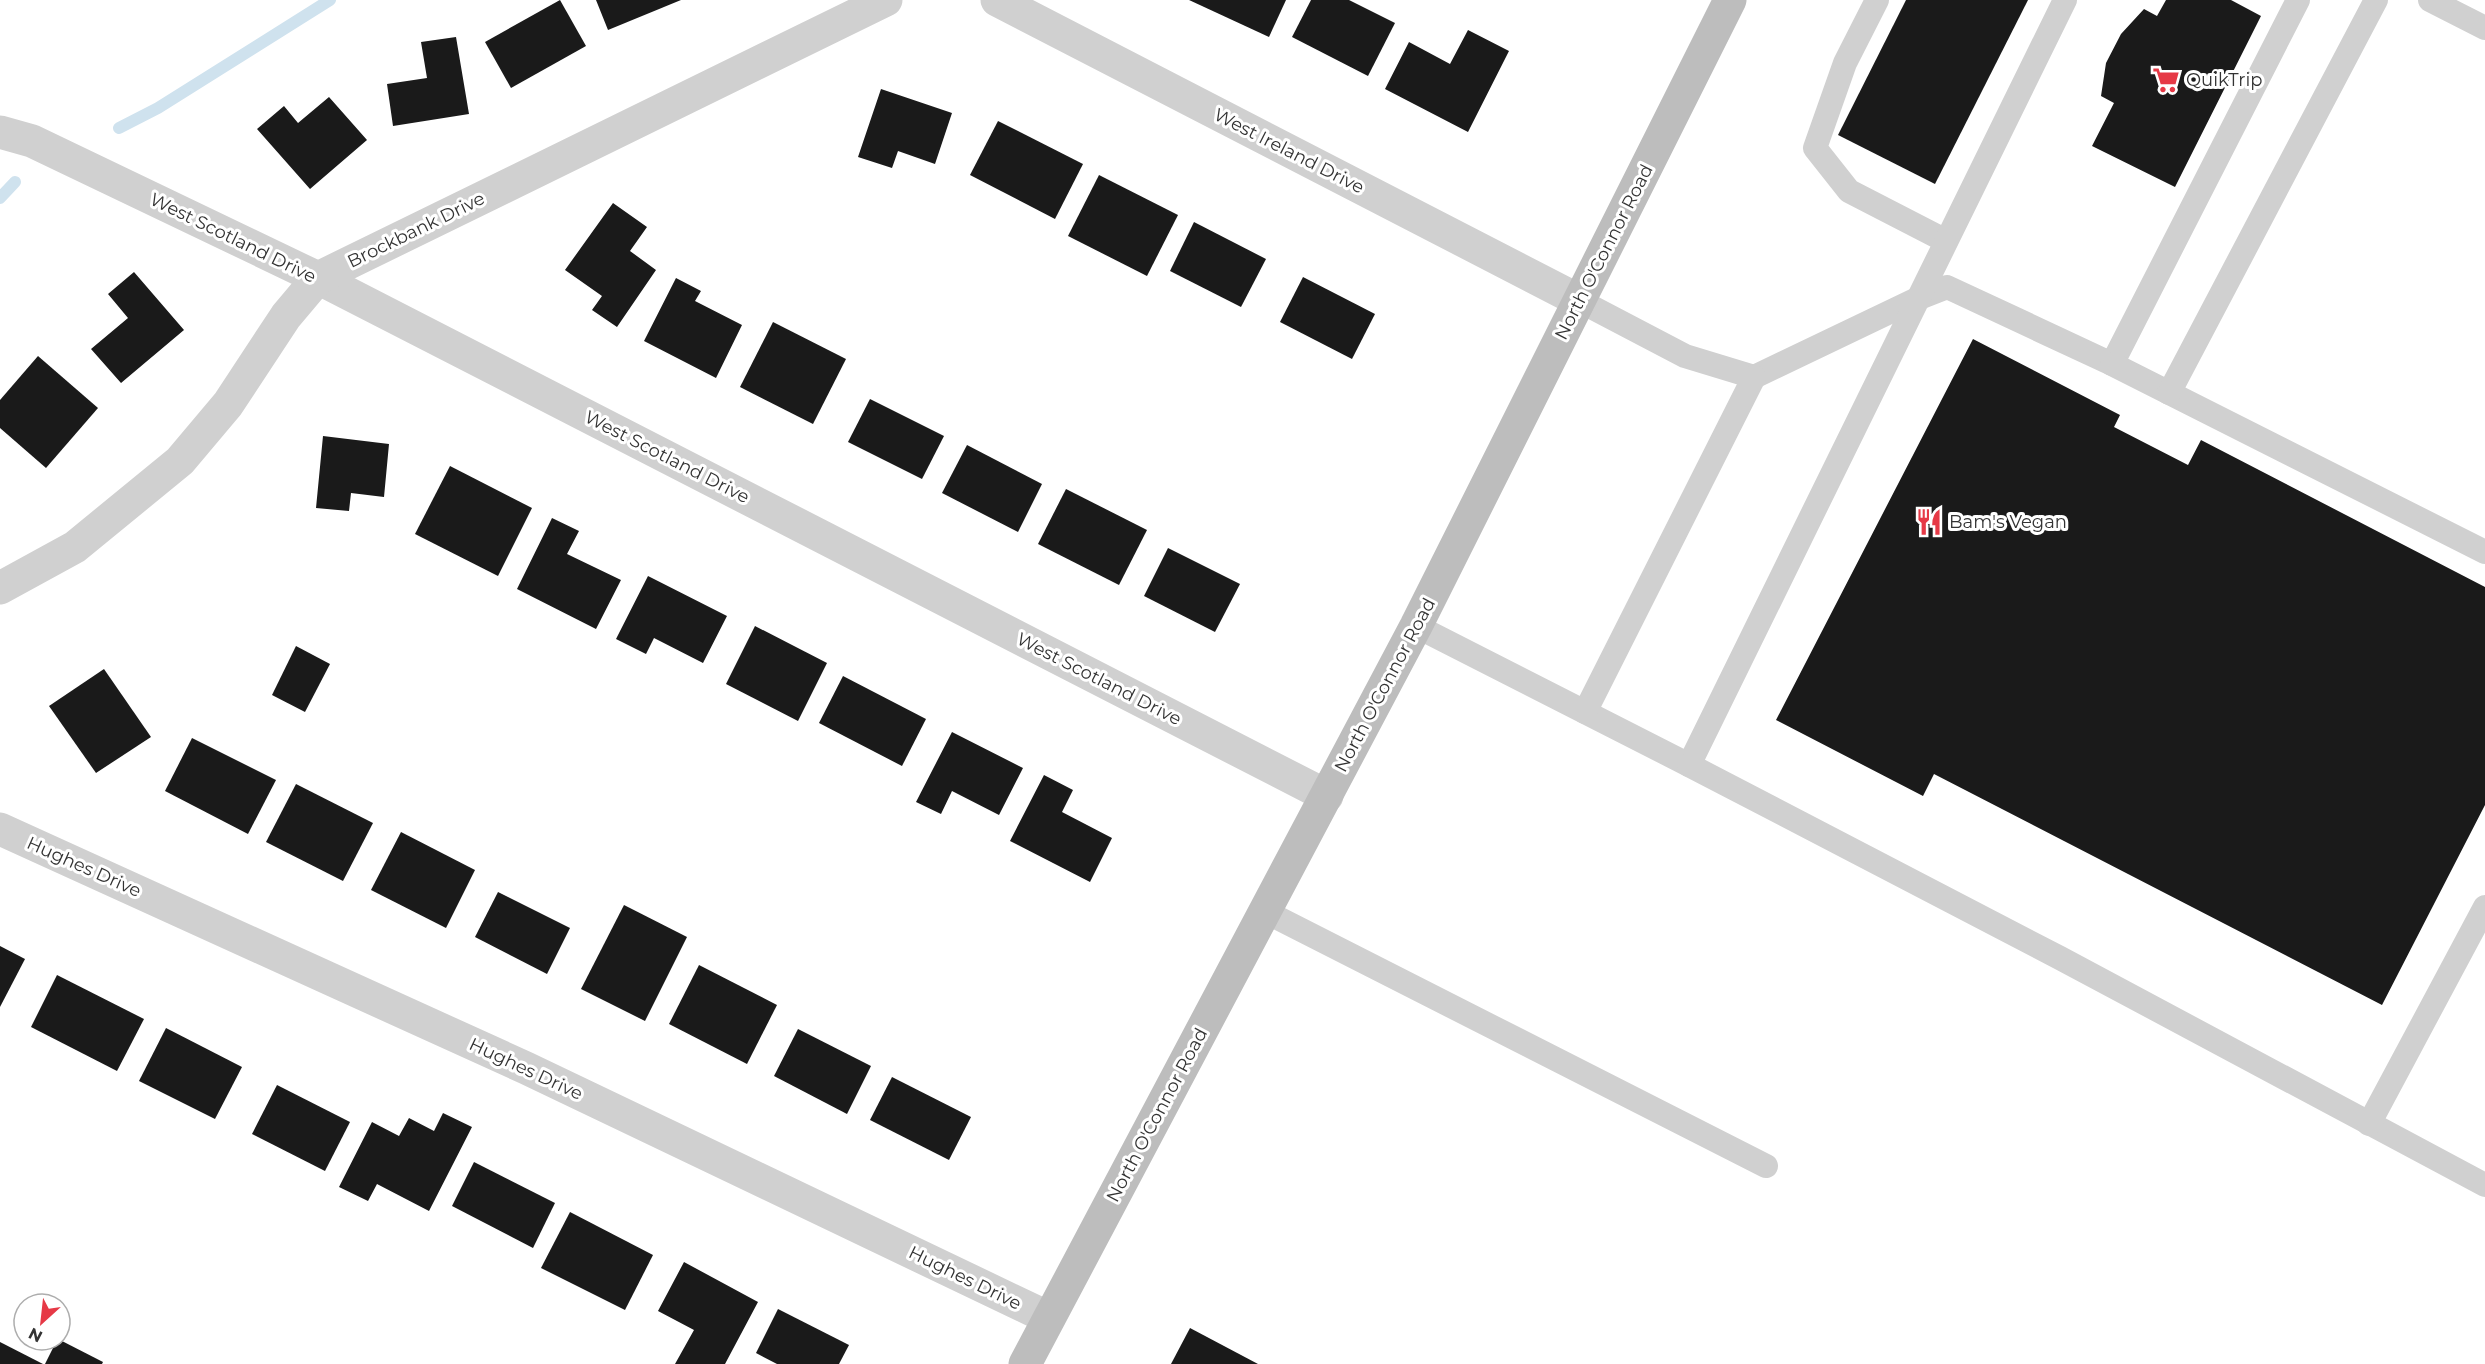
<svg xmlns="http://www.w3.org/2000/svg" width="2485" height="1364" viewBox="0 0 2485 1364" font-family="Montserrat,sans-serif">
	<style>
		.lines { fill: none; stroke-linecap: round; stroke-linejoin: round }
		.stream { stroke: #cfe2ee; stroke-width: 12 }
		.building { fill: #1a1a1a }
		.lane { stroke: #d0d0d0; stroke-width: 24 }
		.street { stroke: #d0d0d0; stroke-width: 33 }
		.secondary { stroke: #bdbdbd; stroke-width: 33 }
		.labels { text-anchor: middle; stroke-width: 6; stroke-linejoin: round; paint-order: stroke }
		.poi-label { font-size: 18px; fill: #333; stroke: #fff; text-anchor: start }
		.street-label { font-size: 18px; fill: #333; stroke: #fff }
	</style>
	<rect width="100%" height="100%" fill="#fff"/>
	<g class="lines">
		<g class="stream">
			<polyline points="119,128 158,108 330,0"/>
			<polyline points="0,198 15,182"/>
		</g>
	</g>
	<g class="building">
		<polygon points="560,0 586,46 511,88 485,42"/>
		<polygon points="596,0 681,0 608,30"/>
		<polygon points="1189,0 1286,0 1269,37"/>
		<polygon points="1311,0 1349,0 1395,23 1368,76 1292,37"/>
		<polygon points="1906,0 2028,0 1935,184 1838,135"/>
		<polygon points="2166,0 2231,0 2261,16 2175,187 2092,146 2114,103 2101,96 2106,63 2121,34 2144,9 2157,16"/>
		<polygon points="1468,30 1509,51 1468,132 1385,89 1409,42 1450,64"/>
		<polygon points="456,37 469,114 393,126 387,84 427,78 421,42"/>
		<polygon points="881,89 952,113 935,164 898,151 892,168 858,157"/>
		<polygon points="329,97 367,140 310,189 257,129 284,106 298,123"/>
		<polygon points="998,121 1083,164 1055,219 970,175"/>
		<polygon points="1099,175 1178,215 1147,276 1068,236"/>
		<polygon points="613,203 647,227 630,251 656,270 617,327 592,310 602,296 565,270"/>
		<polygon points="1194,222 1266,259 1241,307 1170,271"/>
		<polygon points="134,272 184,330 121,383 91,349 128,318 108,294"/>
		<polygon points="1303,277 1375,314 1352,359 1280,322"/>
		<polygon points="676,278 701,291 695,301 742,325 716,378 644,341"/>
		<polygon points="773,322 846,359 813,424 740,387"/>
		<polygon points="1973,339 2120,415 2114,427 2188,465 2201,440 2485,587 2485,805 2382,1005 1934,774 1923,796 1776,720"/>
		<polygon points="38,356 98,408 46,468 0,428 0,400"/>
		<polygon points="870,399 944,436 922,479 848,442"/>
		<polygon points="323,436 389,444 384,497 351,493 349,511 316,508"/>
		<polygon points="967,445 1042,484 1018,532 942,493"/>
		<polygon points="450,466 532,508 498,576 415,534"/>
		<polygon points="1066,489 1147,530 1119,585 1038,544"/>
		<polygon points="552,518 579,531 567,554 621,580 596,629 517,589"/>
		<polygon points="1168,548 1240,584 1215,632 1144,596"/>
		<polygon points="648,576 727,616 703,663 654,638 646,654 616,639"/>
		<polygon points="755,626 827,663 798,721 726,684"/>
		<polygon points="296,646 330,664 305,712 272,695"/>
		<polygon points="104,669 151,737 96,773 49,706"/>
		<polygon points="843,676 926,719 902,766 819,723"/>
		<polygon points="952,732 1023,768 999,815 952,791 941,814 916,802"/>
		<polygon points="192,738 276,780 248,834 165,791"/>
		<polygon points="1044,775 1073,790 1062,812 1112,838 1090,882 1010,841"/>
		<polygon points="296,784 373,823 343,881 266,842"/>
		<polygon points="401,832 475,870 446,928 371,890"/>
		<polygon points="498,892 570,928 547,974 475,937"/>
		<polygon points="624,905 687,937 645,1021 581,989"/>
		<polygon points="0,946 25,959 0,1007"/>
		<polygon points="699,965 777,1005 747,1064 669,1024"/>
		<polygon points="57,975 144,1019 117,1071 31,1027"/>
		<polygon points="166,1028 242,1067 215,1119 139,1081"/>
		<polygon points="798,1029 871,1066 847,1114 774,1076"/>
		<polygon points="892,1077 971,1117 949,1160 870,1120"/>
		<polygon points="277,1085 350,1122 325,1171 252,1134"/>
		<polygon points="443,1113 472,1127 429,1211 377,1184 368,1201 339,1187 372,1122 399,1136 409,1118 434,1131"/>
		<polygon points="474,1162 555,1203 533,1248 452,1206"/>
		<polygon points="570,1212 653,1255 625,1310 541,1268"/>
		<polygon points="684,1262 758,1302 725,1364 675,1364 694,1330 658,1311"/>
		<polygon points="778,1309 849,1345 839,1364 777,1364 756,1353"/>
		<polygon points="1190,1328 1258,1364 1171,1364"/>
		<polygon points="57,1340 60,1340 103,1362 102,1364 45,1364"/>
		<polygon points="0,1342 43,1364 0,1364"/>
	</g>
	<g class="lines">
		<g class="lane">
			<polyline points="1877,0 1845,63 1815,148 1849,191 1946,241"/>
			<polyline points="2430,0 2485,28"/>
			<polyline points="1580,301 1685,356 1754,377 1919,298 1947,287 2112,364 2298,0"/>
			<polyline points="2112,364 2485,552"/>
			<polyline points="2169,393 2376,0"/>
			<polyline points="1416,626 1689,765 2065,0"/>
			<polyline points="1585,712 1754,377"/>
			<polyline points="1689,765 2060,958 2485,1185"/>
			<polyline points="1266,912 1766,1166"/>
			<polyline points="2369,1124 2485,907"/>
		</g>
		<g class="street">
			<polyline points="997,0 1580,301"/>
			<polyline points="0,132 32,141 318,278 1327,796"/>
			<polyline points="0,588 75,547 180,461 228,404 286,316 318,278 886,0"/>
			<polyline points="0,829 526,1068 1049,1318"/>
		</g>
		<polyline class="secondary" points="1025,1364 1416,626 1730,0"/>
	</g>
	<defs>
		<symbol id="supermarket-bare" viewBox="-9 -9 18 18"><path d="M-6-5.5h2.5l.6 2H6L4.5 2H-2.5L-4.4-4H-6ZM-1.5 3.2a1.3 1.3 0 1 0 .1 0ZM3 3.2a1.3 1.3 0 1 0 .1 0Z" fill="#e63946" stroke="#fff" stroke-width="2.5" paint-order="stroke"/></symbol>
		<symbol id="restaurant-bare" viewBox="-9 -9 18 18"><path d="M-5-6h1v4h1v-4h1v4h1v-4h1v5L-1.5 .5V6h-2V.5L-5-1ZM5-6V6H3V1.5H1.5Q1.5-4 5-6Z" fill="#e63946" stroke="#fff" stroke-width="2.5" paint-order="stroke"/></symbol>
	</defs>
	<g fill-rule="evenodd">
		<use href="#supermarket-bare" x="2147" y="61" width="38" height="38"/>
		<use href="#restaurant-bare" x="1910" y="503" width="38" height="38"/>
	</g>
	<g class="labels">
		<g class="poi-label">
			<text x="2186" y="86">QuikTrip</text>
			<text x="1949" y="528">Bam's Vegan</text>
		</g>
		<g class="street-label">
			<text transform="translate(1289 151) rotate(27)" y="6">West Ireland Drive</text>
			<text transform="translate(416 230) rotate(-26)" y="6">Brockbank Drive</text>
			<text transform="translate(233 238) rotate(26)" y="6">West Scotland Drive</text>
			<text transform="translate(1604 252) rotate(-63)" y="6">North O'Connor Road</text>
			<text transform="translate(667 457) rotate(27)" y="6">West Scotland Drive</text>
			<text transform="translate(1099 679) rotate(27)" y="6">West Scotland Drive</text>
			<text transform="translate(1385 685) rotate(-62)" y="6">North O'Connor Road</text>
			<text transform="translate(84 867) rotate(24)" y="6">Hughes Drive</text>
			<text transform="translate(526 1069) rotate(25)" y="6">Hughes Drive</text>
			<text transform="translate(1157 1115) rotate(-62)" y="6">North O'Connor Road</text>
			<text transform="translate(965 1278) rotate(26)" y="6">Hughes Drive</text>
		</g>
	</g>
	<g transform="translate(42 1322) rotate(207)"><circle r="28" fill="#ffffff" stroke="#adadad" stroke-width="1.5"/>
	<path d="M0-4.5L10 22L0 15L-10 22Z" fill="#e63946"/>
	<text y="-9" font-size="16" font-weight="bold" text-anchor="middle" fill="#333333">N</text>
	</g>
</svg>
